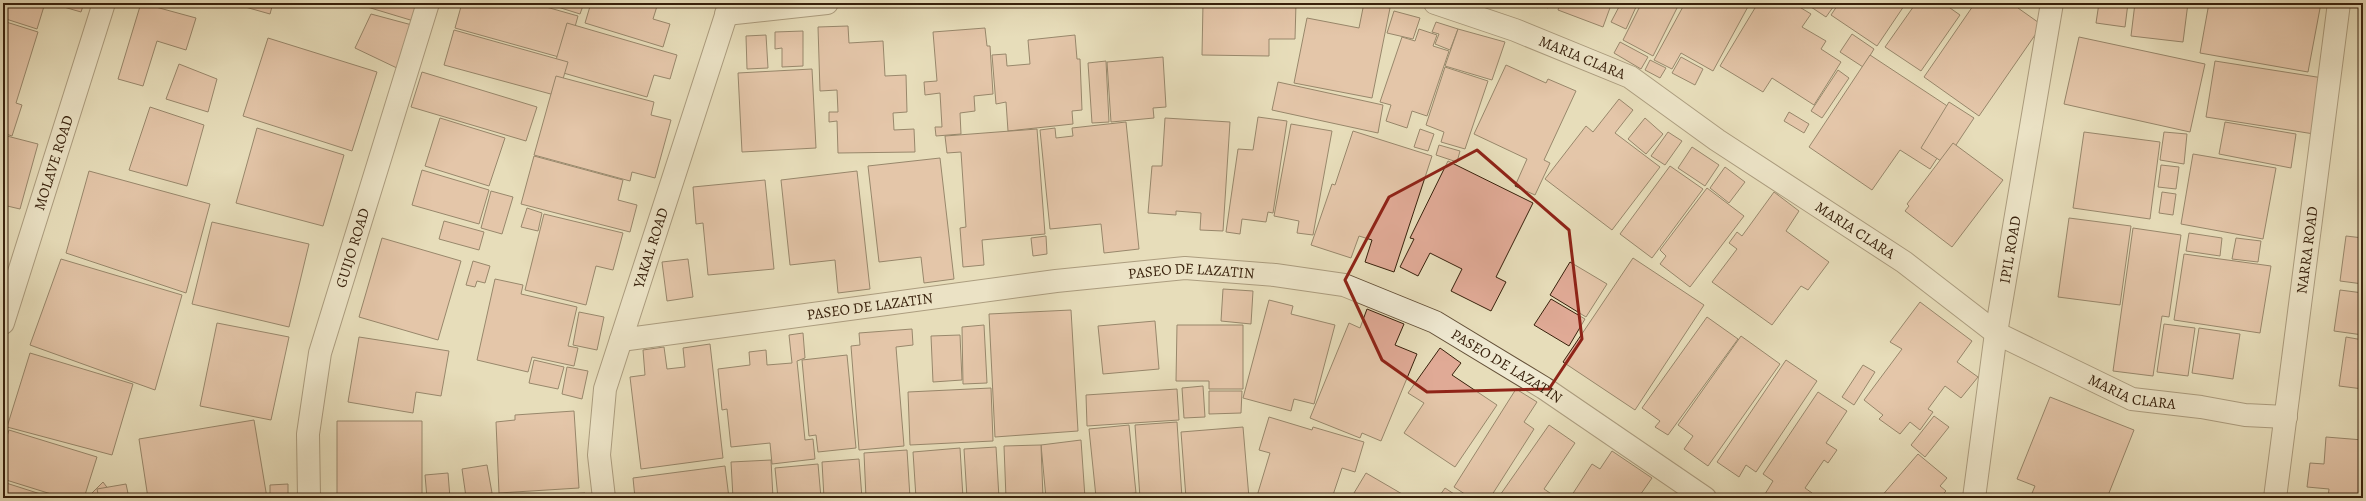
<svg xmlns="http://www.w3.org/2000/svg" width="2366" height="501" viewBox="0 0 2366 501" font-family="Alegreya,serif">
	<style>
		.building { fill: #e0aa96; stroke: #38210c }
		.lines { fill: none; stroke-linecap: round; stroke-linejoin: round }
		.street-casing { stroke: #645038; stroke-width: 24 }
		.street { stroke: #efe9d2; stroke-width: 22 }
		.marked { fill: none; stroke: #8f2418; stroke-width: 3; stroke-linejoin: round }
		.labels { text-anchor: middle; stroke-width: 3.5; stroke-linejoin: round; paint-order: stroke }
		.street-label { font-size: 15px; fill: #38210c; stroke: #efe9d2 }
	</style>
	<rect width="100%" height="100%" fill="#e7ddba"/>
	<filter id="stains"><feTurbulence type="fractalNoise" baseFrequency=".005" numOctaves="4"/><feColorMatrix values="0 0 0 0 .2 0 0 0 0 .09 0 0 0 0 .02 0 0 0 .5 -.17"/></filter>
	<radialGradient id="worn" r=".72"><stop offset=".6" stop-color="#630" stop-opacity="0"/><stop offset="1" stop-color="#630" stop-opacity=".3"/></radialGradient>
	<g class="building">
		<polygon points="3,3 45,3 37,29 3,18"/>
		<polygon points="50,3 84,3 81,12"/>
		<polygon points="141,3 196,18 186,50 157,41 143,86 118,79"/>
		<polygon points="231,3 273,3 270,14"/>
		<polygon points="354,3 422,3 417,22"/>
		<polygon points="462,3 532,3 578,16 566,59 455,28"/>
		<polygon points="545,3 584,3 580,14"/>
		<polygon points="591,3 658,3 653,19 670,24 663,47 585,23"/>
		<polygon points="1203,3 1296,3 1295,39 1269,39 1269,56 1202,55"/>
		<polygon points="1364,3 1390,8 1372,98 1294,83 1307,18 1359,28"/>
		<polygon points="1536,3 1550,3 1548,8"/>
		<polygon points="1560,3 1605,3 1611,5 1603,27 1558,10"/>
		<polygon points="1621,3 1627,3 1636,7 1626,29 1611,22"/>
		<polygon points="1635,3 1673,3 1678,6 1653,56 1623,40 1640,6"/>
		<polygon points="1685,3 1750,3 1713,71 1681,53 1672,69 1654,60"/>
		<polygon points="1758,3 1793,3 1811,14 1802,27 1826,41 1821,49 1841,62 1814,105 1772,78 1763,92 1720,66"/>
		<polygon points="1805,3 1836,3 1826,17"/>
		<polygon points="1839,3 1906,3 1877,46 1831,15"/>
		<polygon points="1916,3 1943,3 1960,15 1921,71 1885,47"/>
		<polygon points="1975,3 2022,3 2018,8 2042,25 1979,116 1924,77"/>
		<polygon points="2099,3 2128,3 2125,27 2096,23"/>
		<polygon points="2135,3 2188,3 2183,42 2131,36"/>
		<polygon points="2209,3 2321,3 2308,72 2200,53"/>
		<polygon points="1394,11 1420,18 1413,39 1387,33"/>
		<polygon points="371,14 412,25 399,69 355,48"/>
		<polygon points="3,21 38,32 16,103 22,105 12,136 3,133"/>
		<polygon points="1436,22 1458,29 1450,50 1435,44 1439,34 1432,32"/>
		<polygon points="567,23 677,55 670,79 654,75 647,97 553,70"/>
		<polygon points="848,26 849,43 883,41 885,76 906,75 907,112 893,113 894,130 914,129 915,152 838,153 837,121 829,122 829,112 838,112 837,90 820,91 818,27"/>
		<polygon points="985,28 987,46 990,46 993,94 974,96 975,111 960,113 961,134 936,136 935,127 942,127 940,93 925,95 924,82 937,81 933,32"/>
		<polygon points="1419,29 1437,35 1433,46 1449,51 1427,116 1412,111 1407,128 1386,121 1391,105 1380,102 1402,37 1415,41"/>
		<polygon points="1458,29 1505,42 1492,80 1445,66"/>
		<polygon points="454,30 568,62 558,96 444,65"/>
		<polygon points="803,31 803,66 782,67 782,48 775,49 775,32"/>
		<polygon points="1852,34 1874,49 1863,67 1840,52"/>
		<polygon points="766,35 768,68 747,69 746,36"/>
		<polygon points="1075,35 1077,59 1080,59 1082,110 1072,111 1073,124 1008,131 1006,102 996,104 992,55 1006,54 1007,66 1030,64 1028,40"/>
		<polygon points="2079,37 2205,64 2190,132 2064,104"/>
		<polygon points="268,38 377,72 352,151 243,116"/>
		<polygon points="1620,42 1648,57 1641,69 1614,53"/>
		<polygon points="1870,55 1964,117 1930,169 1900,150 1872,190 1809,147"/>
		<polygon points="1163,57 1166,107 1153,108 1154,118 1111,122 1107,62"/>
		<polygon points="1681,57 1703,69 1695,85 1672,73"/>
		<polygon points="1650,60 1666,68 1660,78 1645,70"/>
		<polygon points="1106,61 1109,122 1092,123 1088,63"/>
		<polygon points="2215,61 2323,78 2314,134 2206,117"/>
		<polygon points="179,64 217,79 208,112 166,99"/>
		<polygon points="1506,65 1546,83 1548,79 1576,91 1544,160 1550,163 1535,195 1515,186 1527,159 1474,134"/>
		<polygon points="1445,67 1488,81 1465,149 1441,142 1444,132 1426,125"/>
		<polygon points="812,69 816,148 742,152 738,73"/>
		<polygon points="1838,70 1849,78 1822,118 1811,111"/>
		<polygon points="422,72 537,107 526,141 411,107"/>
		<polygon points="556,76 654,102 651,115 671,120 655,178 632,172 630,181 534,155"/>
		<polygon points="1278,82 1383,105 1378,133 1272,110"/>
		<polygon points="1619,99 1633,110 1615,133 1660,167 1612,230 1545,179 1586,126 1593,132"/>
		<polygon points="1949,102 1974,118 1944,163 1921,148"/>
		<polygon points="150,107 204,125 187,186 129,170"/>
		<polygon points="1789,112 1809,124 1804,133 1784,121"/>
		<polygon points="1258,117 1287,121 1273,213 1268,212 1266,222 1242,219 1240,234 1226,232 1238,149 1253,150"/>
		<polygon points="440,118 505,138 489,186 425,166"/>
		<polygon points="1165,118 1230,122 1223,231 1200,230 1201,213 1176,211 1176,215 1148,213 1152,166 1162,166"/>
		<polygon points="1645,118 1663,134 1646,154 1628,139"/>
		<polygon points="1126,122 1139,249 1104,253 1101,224 1050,229 1040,130 1055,128 1056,138 1073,136 1072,128"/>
		<polygon points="2225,122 2296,134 2291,168 2219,154"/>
		<polygon points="1291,124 1332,131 1313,235 1297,233 1299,221 1274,216"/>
		<polygon points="257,128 344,155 323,226 236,203"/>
		<polygon points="1037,129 1045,234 982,240 984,265 963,267 960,228 966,227 961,152 947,153 945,136"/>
		<polygon points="1420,129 1434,134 1428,151 1414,147"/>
		<polygon points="1353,131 1432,156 1394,272 1365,262 1372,240 1359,236 1351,258 1311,245 1332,184 1335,185"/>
		<polygon points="1668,132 1682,141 1665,165 1651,156"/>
		<polygon points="2084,132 2160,142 2150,219 2073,208"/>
		<polygon points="2164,132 2187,134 2184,164 2160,160"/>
		<polygon points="3,135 38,144 20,209 3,205"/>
		<polygon points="1953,143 2003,180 1952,247 1905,211 1909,206 1907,204"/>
		<polygon points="1439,145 1460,151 1457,162 1436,155"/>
		<polygon points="1692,147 1719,165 1705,186 1678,168"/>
		<polygon points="2193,154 2276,168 2263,239 2181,224"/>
		<polygon points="534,156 623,180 618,200 637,205 630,232 521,204"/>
		<polygon points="940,158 954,279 924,283 921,257 879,262 868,166"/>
		<polygon points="1448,161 1533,203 1496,277 1506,282 1491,311 1451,291 1462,269 1430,253 1418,276 1400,267 1414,239 1410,238"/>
		<polygon points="2161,165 2179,167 2176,189 2158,187"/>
		<polygon points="1670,166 1703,189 1652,258 1620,234"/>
		<polygon points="1725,167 1745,182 1729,203 1710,188"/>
		<polygon points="422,170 489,190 479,224 412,205"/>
		<polygon points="89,171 210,204 186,293 66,253"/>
		<polygon points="857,171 870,289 838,293 835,260 790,265 781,180"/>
		<polygon points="765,180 774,269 708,275 703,223 696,224 693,187"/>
		<polygon points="1707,188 1744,216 1690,287 1660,264 1666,256 1660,250"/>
		<polygon points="491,191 513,197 502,234 481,228"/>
		<polygon points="1774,192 1799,211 1786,231 1829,262 1808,290 1801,286 1772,325 1712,282 1737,249 1729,243 1737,232 1742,236"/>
		<polygon points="2162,192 2176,194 2173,215 2159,213"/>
		<polygon points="527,208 542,213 538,231 521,227"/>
		<polygon points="544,214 623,233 613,270 596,266 586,305 525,290"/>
		<polygon points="2069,218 2131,226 2120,305 2058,297"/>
		<polygon points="444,221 484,232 479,250 439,239"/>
		<polygon points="212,222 309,244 289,327 192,304"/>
		<polygon points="2133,228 2181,235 2169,317 2162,316 2153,376 2113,371"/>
		<polygon points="2189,233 2222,238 2220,256 2186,251"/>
		<polygon points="1046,236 1047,254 1033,256 1031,238"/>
		<polygon points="2346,236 2363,238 2363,284 2340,281"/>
		<polygon points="382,238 461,261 438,340 359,317"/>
		<polygon points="2236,238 2261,241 2258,262 2232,259"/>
		<polygon points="3,253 7,254 3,270"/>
		<polygon points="2184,254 2271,266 2260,333 2174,320"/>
		<polygon points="1633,258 1704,305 1635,410 1563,362"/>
		<polygon points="61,259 182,295 155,390 30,345"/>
		<polygon points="688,259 693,297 667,301 662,262"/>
		<polygon points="473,261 490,266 485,283 477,281 475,287 466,285"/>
		<polygon points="1570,262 1607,284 1586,317 1550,295"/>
		<polygon points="495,279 523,285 521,294 577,307 568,346 578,348 574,366 532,357 528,372 477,360"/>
		<polygon points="1223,289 1253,291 1251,324 1221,321"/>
		<polygon points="2340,290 2363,293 2363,335 2334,331"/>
		<polygon points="1551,299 1585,319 1569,346 1534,325"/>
		<polygon points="1269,300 1293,306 1291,314 1335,325 1314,404 1294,399 1291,411 1243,398"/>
		<polygon points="1920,302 1972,341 1957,362 1978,377 1961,398 1945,386 1928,409 1933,412 1920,430 1910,422 1900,434 1879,419 1883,415 1864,400 1902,349 1890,342"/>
		<polygon points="1367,309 1404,324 1395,345 1417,354 1381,441 1362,433 1360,438 1310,418 1349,323 1360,328"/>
		<polygon points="1071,310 1078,431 995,437 989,314"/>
		<polygon points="579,312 604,317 597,350 573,345"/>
		<polygon points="1707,317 1738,339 1668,435 1655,427 1660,421 1642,408"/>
		<polygon points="1155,321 1159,369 1103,374 1098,326"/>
		<polygon points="217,323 289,337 271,420 200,406"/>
		<polygon points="2164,324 2195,328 2188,376 2157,372"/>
		<polygon points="984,325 987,383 963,384 962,327"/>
		<polygon points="1177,325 1243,325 1243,389 1209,389 1209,381 1176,381"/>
		<polygon points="2199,328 2240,334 2233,379 2192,373"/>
		<polygon points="912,329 913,345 896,347 904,446 859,450 851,346 860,345 859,333"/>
		<polygon points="803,333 805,358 797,361 805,440 813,439 815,459 772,464 770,443 731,447 727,409 722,410 718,369 750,365 749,352 766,350 767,365 792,363 789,335"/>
		<polygon points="960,335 962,380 933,382 931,336"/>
		<polygon points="1741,336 1780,364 1708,466 1684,449 1693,436 1678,425"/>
		<polygon points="359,337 449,351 441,396 416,392 413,413 348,402"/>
		<polygon points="2346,337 2363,340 2363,389 2339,386"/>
		<polygon points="710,344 723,458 641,469 630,377 645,375 643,350 664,347 667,369 685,367 683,348"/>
		<polygon points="1440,348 1461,363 1452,375 1497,405 1455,467 1404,433 1424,403 1408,393"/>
		<polygon points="30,353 133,384 112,455 7,427"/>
		<polygon points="847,355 856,448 818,452 816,435 809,436 802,360"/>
		<polygon points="534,360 564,367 558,389 529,383"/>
		<polygon points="1786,360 1817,381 1756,472 1746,465 1739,477 1717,462"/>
		<polygon points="1863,365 1875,372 1854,405 1842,397"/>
		<polygon points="567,367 588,371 582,399 562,394"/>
		<polygon points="1203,386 1205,417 1184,418 1182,388"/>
		<polygon points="991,388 993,441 910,445 908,392"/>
		<polygon points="1177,389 1179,420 1087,426 1086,395"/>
		<polygon points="1516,389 1537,402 1524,422 1534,429 1490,498 1471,498 1454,487"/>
		<polygon points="1209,391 1242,391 1241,413 1209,414"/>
		<polygon points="1818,392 1847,411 1826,443 1837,450 1828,463 1824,460 1805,488 1812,493 1809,498 1770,498 1765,494 1773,481 1763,474"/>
		<polygon points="2050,397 2134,430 2107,498 2030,498 2035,486 2017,479"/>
		<polygon points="574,411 579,488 499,493 496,422 515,420 515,415"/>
		<polygon points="1934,416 1949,427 1925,457 1911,445"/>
		<polygon points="1269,417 1312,430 1313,427 1364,442 1355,472 1342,468 1332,498 1265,498 1257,496 1270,453 1259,450"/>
		<polygon points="254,420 267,498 148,498 139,439"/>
		<polygon points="337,421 422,421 422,497 337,498"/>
		<polygon points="1177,422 1182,498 1140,498 1135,425"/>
		<polygon points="1129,425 1136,493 1096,497 1089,429"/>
		<polygon points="1549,425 1575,443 1544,489 1553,495 1550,498 1498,498"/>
		<polygon points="1243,427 1249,498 1186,498 1181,432"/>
		<polygon points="9,430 97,457 84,498 64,498 3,479 3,449"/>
		<polygon points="2326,437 2363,440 2363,498 2328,498 2329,489 2307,487 2310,463 2324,464"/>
		<polygon points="1081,440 1085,498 1046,498 1041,445"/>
		<polygon points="1041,445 1043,498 1006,498 1004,446"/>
		<polygon points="996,447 999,498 967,498 964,449"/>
		<polygon points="960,448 963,498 916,498 913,452"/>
		<polygon points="907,450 910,498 866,498 864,453"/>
		<polygon points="1612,451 1652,478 1638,498 1570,498 1592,464 1600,469"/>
		<polygon points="1918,454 1947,478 1940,486 1946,491 1939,498 1880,498"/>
		<polygon points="859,459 862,498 824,498 822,462"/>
		<polygon points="771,460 773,498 733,498 731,462"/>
		<polygon points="818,464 821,498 778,498 775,468"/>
		<polygon points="487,465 492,493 466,497 462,469"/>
		<polygon points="725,466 729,498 635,498 633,478"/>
		<polygon points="448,473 450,498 427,498 425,475"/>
		<polygon points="1366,473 1409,498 1351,498"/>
		<polygon points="3,482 53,498 3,498"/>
		<polygon points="103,482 115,498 88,498 88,497"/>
		<polygon points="126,484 129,498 99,498 97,489"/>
		<polygon points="288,484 288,498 270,498 270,485"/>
		<polygon points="1445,488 1460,498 1438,498"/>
		<polygon points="585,493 585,498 511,498 511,497"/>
	</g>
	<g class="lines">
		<defs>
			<g id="street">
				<path id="s1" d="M1435,3l80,27 115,47 87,63 187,122 92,71 136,66 69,8 44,8 41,2"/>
				<polyline points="726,14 827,3"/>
				<path id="s2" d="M3,323l101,-320"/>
				<path id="s3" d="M621,340l435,-59 129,-13 90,7 69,10 91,37 109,66 161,110"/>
				<path id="s4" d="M309,498l-1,-64 12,-81 108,-350"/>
				<path id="s5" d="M604,498l-5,-43 6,-66 125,-386"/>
				<path id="s6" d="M1974,498l22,-165 56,-330"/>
				<path id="s7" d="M2275,498l64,-495"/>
			</g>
		</defs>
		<use href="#street" class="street-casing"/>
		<use href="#street" class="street"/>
	</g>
	<path d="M0 0H2366V501H0ZM1477,150l92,80 13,109 -33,50 -122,3 -45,-32 -37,-80 44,-83z" fill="#e7ddba" fill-opacity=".55" fill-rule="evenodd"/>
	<path class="marked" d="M1477,150l92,80 13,109 -33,50 -122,3 -45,-32 -37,-80 44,-83z"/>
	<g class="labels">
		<g class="street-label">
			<text dy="5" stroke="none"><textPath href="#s1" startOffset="157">MARIA CLARA</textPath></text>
			<text dy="5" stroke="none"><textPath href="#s2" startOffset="168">MOLAVE ROAD</textPath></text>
			<text dy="5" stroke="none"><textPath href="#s1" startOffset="481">MARIA CLARA</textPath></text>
			<text dy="5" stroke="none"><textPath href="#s4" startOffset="256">GUIJO ROAD</textPath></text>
			<text dy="5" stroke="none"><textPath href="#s5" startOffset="258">YAKAL ROAD</textPath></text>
			<text dy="5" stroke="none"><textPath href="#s6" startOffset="251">IPIL ROAD</textPath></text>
			<text dy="5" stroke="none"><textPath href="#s7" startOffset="250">NARRA ROAD</textPath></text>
			<text dy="5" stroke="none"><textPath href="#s3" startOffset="575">PASEO DE LAZATIN</textPath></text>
			<text dy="5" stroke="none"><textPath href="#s3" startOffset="251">PASEO DE LAZATIN</textPath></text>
			<text dy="5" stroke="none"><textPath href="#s3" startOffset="911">PASEO DE LAZATIN</textPath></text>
			<text dy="5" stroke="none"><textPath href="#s1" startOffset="805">MARIA CLARA</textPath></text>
		</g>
	</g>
	<rect width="2366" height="501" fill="none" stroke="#e7ddba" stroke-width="16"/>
	<rect x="4" y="4" width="2358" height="493" fill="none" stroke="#38210c" stroke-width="2"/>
	<rect x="8" y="8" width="2350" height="485" fill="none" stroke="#38210c"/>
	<rect width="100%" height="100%" filter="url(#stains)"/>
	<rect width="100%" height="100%" fill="url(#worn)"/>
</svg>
